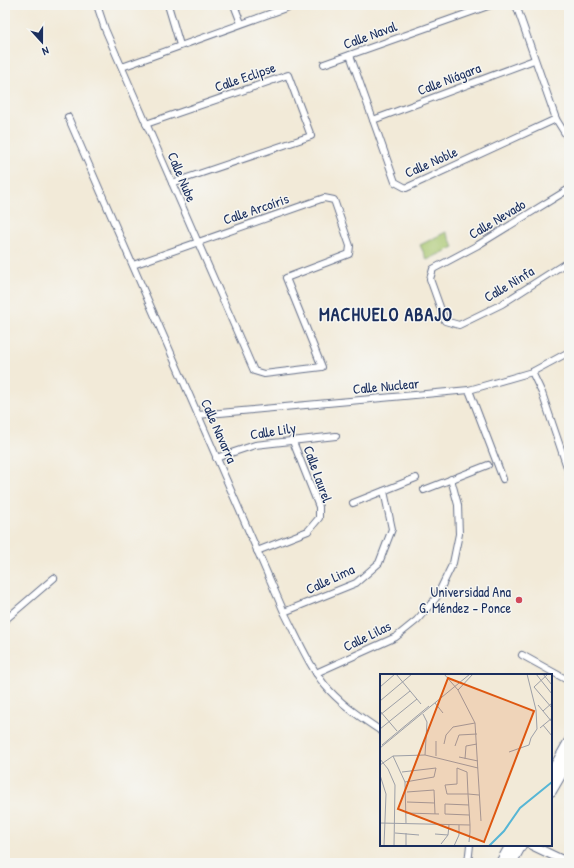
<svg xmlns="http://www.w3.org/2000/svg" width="574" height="868" viewBox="0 0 574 868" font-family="'Patrick Hand',sans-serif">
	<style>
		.green { fill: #a8c66e; stroke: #627a66 }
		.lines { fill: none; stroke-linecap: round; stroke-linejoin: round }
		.minor-casing { stroke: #667089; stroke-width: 8 }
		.tertiary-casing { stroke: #667089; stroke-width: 10 }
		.primary-casing { stroke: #667089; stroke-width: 12 }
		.minor { stroke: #fff; stroke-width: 6 }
		.tertiary { stroke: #fff; stroke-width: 8 }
		.primary { stroke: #fff; stroke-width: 10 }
		.poi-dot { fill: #d1495b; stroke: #f6f6f2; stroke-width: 1.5 }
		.labels { text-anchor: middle; stroke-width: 3; stroke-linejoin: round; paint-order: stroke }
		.street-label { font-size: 14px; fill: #1b2f5e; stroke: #f6f6f2 }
		.poi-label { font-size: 14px; fill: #1b2f5e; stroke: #f6f6f2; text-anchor: end }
		.district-label { font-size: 18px; font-weight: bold; letter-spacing: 1px; fill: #1b2f5e; stroke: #f6f6f2 }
		.inset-river { fill: none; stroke: #57b6d5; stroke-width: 2 }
		.inset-road { fill: none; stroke: #9c9fa7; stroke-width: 1 }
		.view { fill: #de5710; fill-opacity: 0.15; stroke: #de5710; stroke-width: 2 }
		.inset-edge { fill: none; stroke: #1b2f5e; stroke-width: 2 }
	</style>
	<rect width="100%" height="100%" fill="#f6f6f2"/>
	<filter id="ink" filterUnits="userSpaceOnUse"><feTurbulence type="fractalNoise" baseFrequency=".025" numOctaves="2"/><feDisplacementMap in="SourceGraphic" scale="8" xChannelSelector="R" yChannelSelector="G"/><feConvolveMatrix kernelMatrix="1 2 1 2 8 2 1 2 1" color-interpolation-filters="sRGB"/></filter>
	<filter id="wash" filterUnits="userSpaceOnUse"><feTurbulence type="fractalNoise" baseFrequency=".012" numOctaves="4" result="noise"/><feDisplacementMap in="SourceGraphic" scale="16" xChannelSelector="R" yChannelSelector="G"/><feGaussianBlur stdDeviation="0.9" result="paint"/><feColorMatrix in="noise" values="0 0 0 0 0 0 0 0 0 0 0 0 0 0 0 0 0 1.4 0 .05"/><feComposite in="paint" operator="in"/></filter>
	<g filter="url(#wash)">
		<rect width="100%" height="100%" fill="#f2ead8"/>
		<polygon class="green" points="446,232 454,247 427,260 420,245"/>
	</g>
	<g filter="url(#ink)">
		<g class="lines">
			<defs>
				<g id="minor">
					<polyline points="97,5 105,29 254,371 264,374 322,367 286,278 349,254 350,246 334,200 324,198 133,265"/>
					<polyline points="168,5 180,45"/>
					<polyline points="234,5 241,23"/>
					<polyline points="516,5 556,119 569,140"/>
					<polyline points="350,55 395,182 406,188 556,119"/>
					<polyline points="324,64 491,5"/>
					<polyline points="122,67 294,5"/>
					<path d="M68,117l216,495c13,25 27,59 46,79 15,16 33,28 51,40"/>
					<polyline points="373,120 534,60"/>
					<polyline points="146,124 288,75 311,136 172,183"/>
					<polyline points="569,189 478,245 433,269 430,279 445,321 459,325 502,304 569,261"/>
					<polyline points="532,372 542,393 569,473"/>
					<polyline points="469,390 503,479"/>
					<polyline points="198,415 469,390 532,372 569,352"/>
					<polyline points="216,458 255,445 336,436"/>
					<polyline points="424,490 488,465"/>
					<polyline points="353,503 416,478"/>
					<polyline points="257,551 308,531 319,518 319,507 292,439"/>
					<polyline points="284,612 356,583 379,563 392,529 384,491"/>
					<polyline points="5,620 54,578"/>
					<polyline points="522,655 569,681"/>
					<polyline points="316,673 396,637 417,620 436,598 453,563 459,534 458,505 451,479"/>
					<polyline points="468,863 470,845"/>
				</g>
				<polyline id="tertiary" points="531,845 569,863"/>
				<g id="primary">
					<polyline points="551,774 569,742"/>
					<polyline points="551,791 569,760"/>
					<polyline points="501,863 511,845"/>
					<polyline points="511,863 521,845"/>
				</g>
			</defs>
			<use href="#minor" class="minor-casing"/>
			<use href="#tertiary" class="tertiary-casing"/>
			<use href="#primary" class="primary-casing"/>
			<use href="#minor" class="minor"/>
			<use href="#tertiary" class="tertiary"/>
			<use href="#primary" class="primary"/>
		</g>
	</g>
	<circle class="poi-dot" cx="519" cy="600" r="4"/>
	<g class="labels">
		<g class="street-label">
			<text transform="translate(370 35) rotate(-20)" y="5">Calle Naval</text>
			<text transform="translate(245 77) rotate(-19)" y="5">Calle Eclipse</text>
			<text transform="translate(449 79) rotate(-21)" y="5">Calle Niágara</text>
			<text transform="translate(431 162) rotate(-24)" y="5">Calle Noble</text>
			<text transform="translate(182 177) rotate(67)" y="5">Calle Nube</text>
			<text transform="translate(256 209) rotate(-19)" y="5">Calle Arcoíris</text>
			<text transform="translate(497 219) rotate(-31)" y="5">Calle Nevado</text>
			<text transform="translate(509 284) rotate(-31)" y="5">Calle Ninfa</text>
			<text transform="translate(386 386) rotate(-5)" y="5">Calle Nuclear</text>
			<text transform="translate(219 431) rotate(66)" y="5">Calle Navarra</text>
			<text transform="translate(273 431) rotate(-9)" y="5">Calle Lily</text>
			<text transform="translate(318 474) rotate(70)" y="5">Calle Laurel</text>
			<text transform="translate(330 579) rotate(-25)" y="5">Calle Lima</text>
			<text transform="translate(367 636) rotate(-26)" y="5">Calle Lilas</text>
		</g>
		<g class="poi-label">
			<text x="511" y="597">Universidad Ana<tspan x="511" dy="16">G. Méndez - Ponce</tspan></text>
		</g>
		<g class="district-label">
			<text x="386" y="321">MACHUELO ABAJO</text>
		</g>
	</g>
	<g transform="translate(380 674)">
		<rect width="172" height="172" fill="#f2ead8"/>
		<path class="inset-river" d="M109,172l15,-15 16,-23 32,-26"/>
		<path class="inset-road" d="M16,0l25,30M64,0l14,16 17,33 6,98M156,0l16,20M163,0l9,11M168,0l-14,13 18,21M0,13l15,-13M78,16l15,-16M0,27l32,-27M55,29l8,10M158,31l14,17M0,37l17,20M163,37l9,-8M43,40l4,8 -2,33M0,41l30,-24M163,51l9,11M160,54l12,-10M0,55l37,-30M56,67v15M64,70l2,-9 7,-8 22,-4M2,71l47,-39M75,72l4,-11 18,-1M0,74l90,-74M129,78l20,-7 2,-7 6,-9 -1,-19 -9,-36M13,82l12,26 1,41M79,83l19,4M0,85l8,10 7,16 -1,61M85,85l1,-13 11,-2M0,91l13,-9 32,-1 53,13M22,98l34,-4 -2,9 -29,5M0,101l6,19 -2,52M27,118l27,-2 1,24M27,128l28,1M89,131l-24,-1v10l24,1M26,139l33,1M0,149l90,2M15,159l24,2M55,160l13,1M89,168l1,-10v-7l-1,-16 -1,-15 -1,-22 -10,-4v16l-12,1 2,9h21l11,1M61,170l7,-9 1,-10M26,172v-13M74,172l5,-11v-10"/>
		<path class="view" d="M68,4l86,33 -50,131 -86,-33z"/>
		<rect width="172" height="172" class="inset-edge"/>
	</g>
	<rect width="574" height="868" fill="none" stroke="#f6f6f2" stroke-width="20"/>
	<g transform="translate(42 42) rotate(159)" stroke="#f6f6f2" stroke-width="3" paint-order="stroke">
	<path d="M0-3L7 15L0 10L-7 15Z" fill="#1b2f5e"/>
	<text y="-6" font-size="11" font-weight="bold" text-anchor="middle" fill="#1b2f5e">N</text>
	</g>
</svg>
